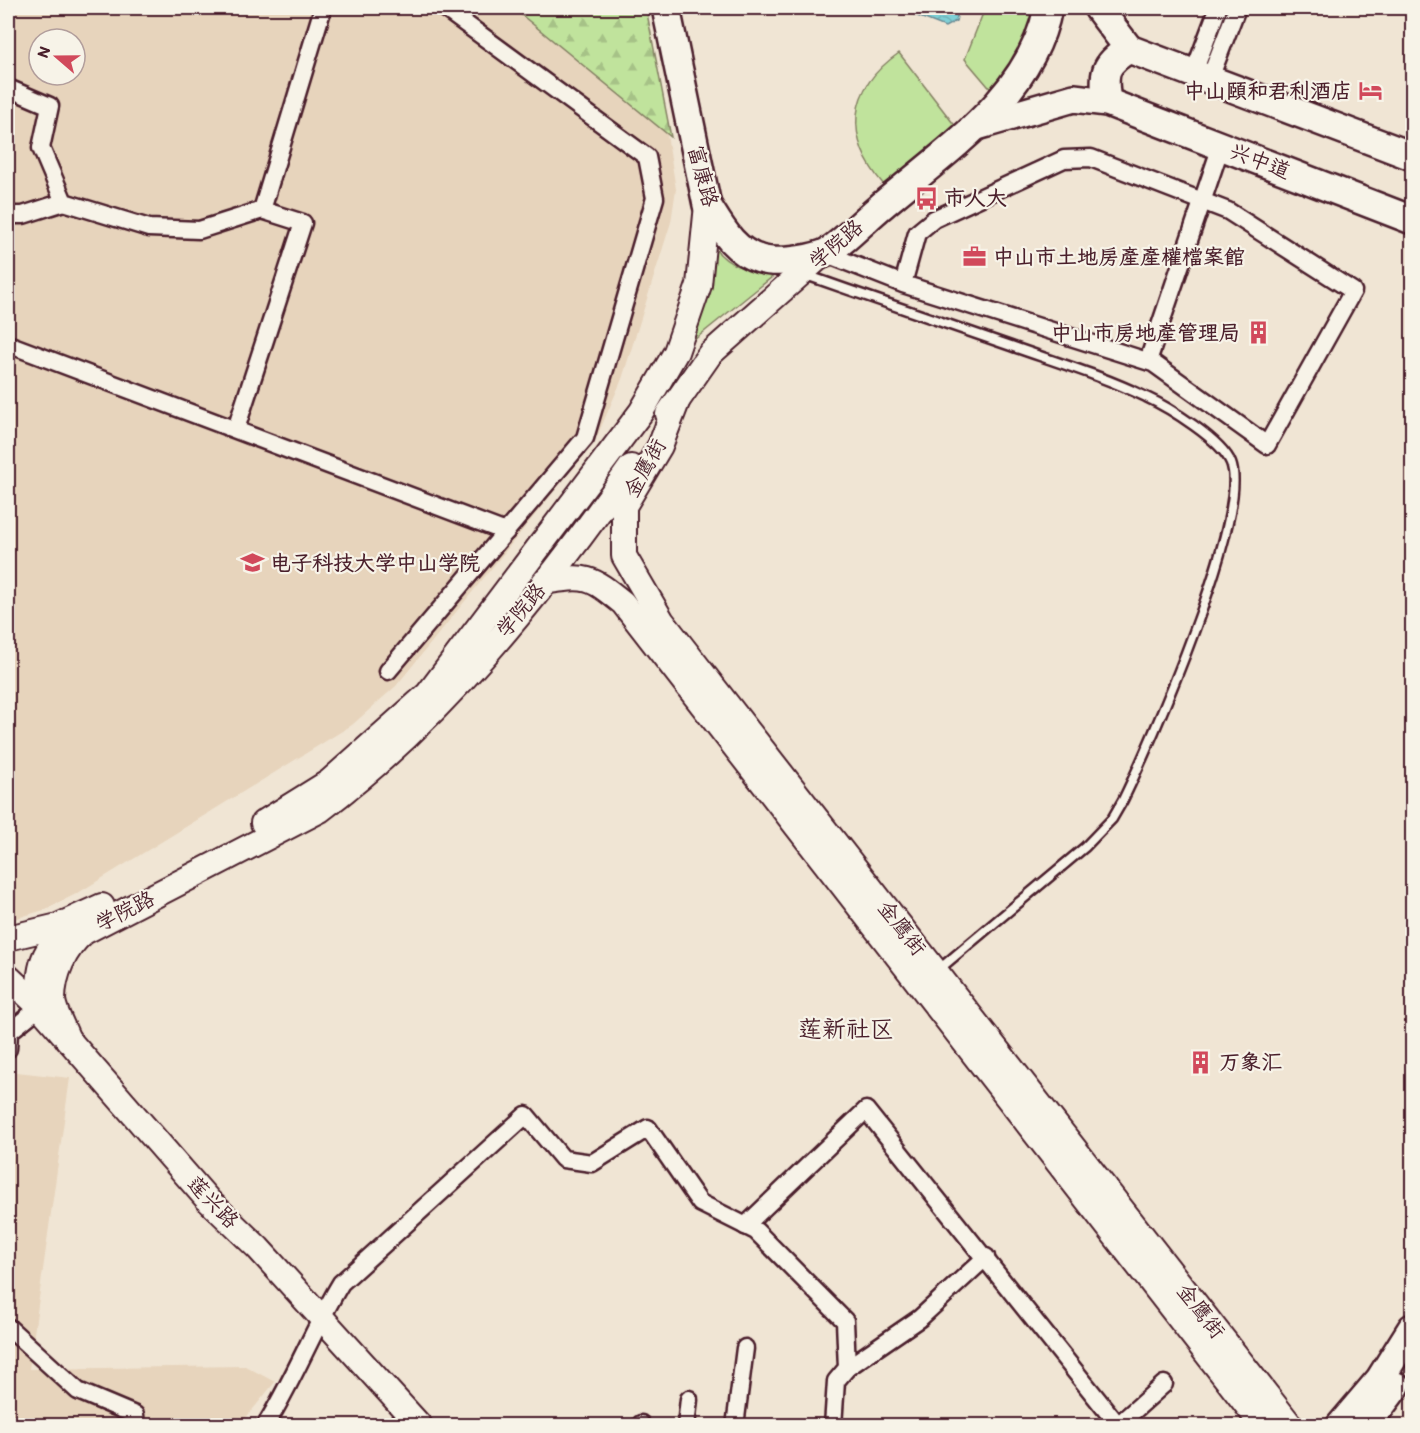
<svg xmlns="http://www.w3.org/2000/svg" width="1420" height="1433" viewBox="0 0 1420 1433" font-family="Itim,'LXGW WenKai TC',sans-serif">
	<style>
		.built { fill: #e7d4bc; fill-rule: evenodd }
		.grass { fill: #c0e39c; stroke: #858164; stroke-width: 1.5 }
		.forest { fill: url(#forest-firs); stroke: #858164; stroke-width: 1.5 }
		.water { fill: url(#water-waves); stroke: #6a8992; stroke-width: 1.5 }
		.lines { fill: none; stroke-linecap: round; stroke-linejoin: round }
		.lane-casing { stroke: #4a1f2b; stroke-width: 13 }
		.street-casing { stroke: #4a1f2b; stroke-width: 21 }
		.secondary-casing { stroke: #4a1f2b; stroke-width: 28 }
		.primary-casing { stroke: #4a1f2b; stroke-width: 32 }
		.lane { stroke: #f7f3e8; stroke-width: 8 }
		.street { stroke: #f7f3e8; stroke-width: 16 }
		.secondary { stroke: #f7f3e8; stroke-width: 24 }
		.primary { stroke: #f7f3e8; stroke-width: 27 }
		.labels { text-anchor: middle; stroke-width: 4.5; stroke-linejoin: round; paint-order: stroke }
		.poi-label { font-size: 21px; font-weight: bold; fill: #4a1f2b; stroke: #f7f3e8; text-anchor: start }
		.street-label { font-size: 21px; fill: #4a1f2b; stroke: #f7f3e8 }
		.quarter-label { font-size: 24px; fill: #4a1f2b; stroke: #f7f3e8 }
	</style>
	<defs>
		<pattern id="forest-firs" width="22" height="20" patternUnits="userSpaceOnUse" patternTransform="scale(1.5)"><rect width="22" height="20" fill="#c0e39c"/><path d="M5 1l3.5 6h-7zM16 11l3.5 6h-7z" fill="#a6c287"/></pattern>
		<pattern id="water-waves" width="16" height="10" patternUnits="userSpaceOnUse" patternTransform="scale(1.5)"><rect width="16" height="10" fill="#7fd0d6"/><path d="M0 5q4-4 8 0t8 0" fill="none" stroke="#6fb2b8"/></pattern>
	</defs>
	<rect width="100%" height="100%" fill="#f0e5d4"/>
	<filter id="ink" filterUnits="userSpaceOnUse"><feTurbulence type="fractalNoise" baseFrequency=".0167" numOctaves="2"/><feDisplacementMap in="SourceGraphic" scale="12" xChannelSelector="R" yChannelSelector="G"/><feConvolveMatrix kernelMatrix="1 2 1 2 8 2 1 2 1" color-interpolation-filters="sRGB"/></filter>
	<g filter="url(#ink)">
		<g class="built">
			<path d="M8,8h638l30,181 -5,33 -49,157 -27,62 -199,245 -44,39 -274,168 -34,17 -27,8 -9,-1zM39,39h36v36h-36z"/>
			<polygon points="8,1071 70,1078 29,1369 245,1366 275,1382 240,1425 8,1425"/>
		</g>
		<g class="grass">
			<polygon points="985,8 1035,8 1024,50 993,92 965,59"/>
			<path d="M899,53l57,74 -72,58c-40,-47 -37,-96 15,-132z"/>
			<path d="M710,241c17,29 42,32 72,28l-98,79z"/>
		</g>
		<polygon class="forest" points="513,8 646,8 671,137"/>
		<polygon class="water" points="897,8 959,8 956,21 945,27"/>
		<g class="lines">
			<defs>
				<path id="lane" d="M806,275c68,24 136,47 205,71 45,16 92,30 135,51 22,10 76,43 85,66 20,51 -81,282 -108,337l-11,19 -27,28 -148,124"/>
				<g id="street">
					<polyline points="1194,72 1218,8"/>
					<polyline points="1210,78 1237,8"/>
					<polyline points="8,88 50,106 41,148 64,202 149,228 199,230 262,210 303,223 236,429"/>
					<polyline points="262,210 323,8"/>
					<polyline points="8,215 23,215 64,202"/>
					<polyline points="824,253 903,284 1153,363 1267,445 1353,291 1228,211 1091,158 1064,159 934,219 917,233 903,284"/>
					<polyline points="8,344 506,532"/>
					<polyline points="1148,361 1221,146"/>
					<polyline points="388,671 585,438 655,198 647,157 444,8"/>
					<polyline points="8,1049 9,1032 40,1007"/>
					<polyline points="745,1226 866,1110 1118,1425"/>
					<polyline points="8,1327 78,1391 135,1415 136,1426"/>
					<polyline points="847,1368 920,1318 986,1257"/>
					<path d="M265,1426c29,-46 48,-97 76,-143l185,-168 37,44 29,4 56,-35 52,75 56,28 89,90 2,47 -11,13 -3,45"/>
					<polyline points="640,1426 641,1424"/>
					<polyline points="686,1426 689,1399"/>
					<polyline points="735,1426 745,1348"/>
					<polyline points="1117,1426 1164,1384"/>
				</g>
				<g id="secondary">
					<polyline points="677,402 660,446 624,506 624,556 662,621 1291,1426"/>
					<polyline points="668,414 710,354 824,253"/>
					<path d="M544,582c43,-7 46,-6 79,21l640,823"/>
					<polyline points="263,823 329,782 428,694 641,412 676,352 699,285 707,205"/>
					<polyline points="8,938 58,926 102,906"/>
					<polyline points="8,977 40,1007 209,1201 258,1248 420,1426"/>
					<path d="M40,1007c-4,-40 3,-58 32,-84"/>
					<path d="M68,1040c-4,-12 -14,-28 -15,-40 0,-26 12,-52 31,-68l236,-122c121,-90 224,-219 311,-343"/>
				</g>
				<g id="primary">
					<path d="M666,8l41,197c14,22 26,46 53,54 17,5 46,1 63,-5 12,-4 44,-36 56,-46 65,-56 152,-111 169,-200"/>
					<polyline points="1098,8 1129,49"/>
					<polyline points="1129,49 1412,156"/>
					<path d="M1107,102c-4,-28 -4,-38 22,-53"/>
					<polyline points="977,126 1074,98 1107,102 1412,220"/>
					<polyline points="1340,1426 1380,1379 1412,1328"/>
					<polyline points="1366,1426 1396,1386"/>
				</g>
			</defs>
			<use href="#lane" class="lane-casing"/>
			<use href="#street" class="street-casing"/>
			<use href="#secondary" class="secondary-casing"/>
			<use href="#primary" class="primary-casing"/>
			<use href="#lane" class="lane"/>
			<use href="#street" class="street"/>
			<use href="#secondary" class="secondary"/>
			<use href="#primary" class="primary"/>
		</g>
	</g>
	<defs>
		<symbol id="hotel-bare" viewBox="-9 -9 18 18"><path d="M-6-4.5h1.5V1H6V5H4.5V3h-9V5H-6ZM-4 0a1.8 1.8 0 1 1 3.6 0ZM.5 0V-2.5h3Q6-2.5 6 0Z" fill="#d1495b" stroke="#f7f3e8" stroke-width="2.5" paint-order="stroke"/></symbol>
		<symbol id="bus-bare" viewBox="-9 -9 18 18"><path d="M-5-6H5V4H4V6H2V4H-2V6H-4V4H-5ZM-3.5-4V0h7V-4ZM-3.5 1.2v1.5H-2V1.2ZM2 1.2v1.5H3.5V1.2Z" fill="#d1495b" stroke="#f7f3e8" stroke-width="2.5" paint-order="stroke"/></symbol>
		<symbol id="office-bare" viewBox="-9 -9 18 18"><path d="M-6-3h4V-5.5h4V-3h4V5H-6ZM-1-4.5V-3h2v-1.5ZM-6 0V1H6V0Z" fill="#d1495b" stroke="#f7f3e8" stroke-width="2.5" paint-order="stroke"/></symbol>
		<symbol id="building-bare" viewBox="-9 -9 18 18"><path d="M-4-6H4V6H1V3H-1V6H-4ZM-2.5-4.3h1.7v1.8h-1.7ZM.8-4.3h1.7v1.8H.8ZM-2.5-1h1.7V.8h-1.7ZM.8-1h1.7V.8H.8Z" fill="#d1495b" stroke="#f7f3e8" stroke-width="2.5" paint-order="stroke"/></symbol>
		<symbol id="university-bare" viewBox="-9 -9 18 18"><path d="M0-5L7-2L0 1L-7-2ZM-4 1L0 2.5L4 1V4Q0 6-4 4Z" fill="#d1495b" stroke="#f7f3e8" stroke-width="2.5" paint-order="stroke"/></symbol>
	</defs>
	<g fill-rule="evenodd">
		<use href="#hotel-bare" x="1354" y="74" width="33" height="33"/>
		<use href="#bus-bare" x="910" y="182" width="33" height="33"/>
		<use href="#office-bare" x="958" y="240" width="33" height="33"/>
		<use href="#building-bare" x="1242" y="316" width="33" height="33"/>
		<use href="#university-bare" x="236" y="546" width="33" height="33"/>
		<use href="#building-bare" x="1184" y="1046" width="33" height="33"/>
	</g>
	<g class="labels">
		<g class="poi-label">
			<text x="1352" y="98" text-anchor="end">中山頤和君利酒店</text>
			<text x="944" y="205">市人大</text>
			<text x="993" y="264">中山市土地房產產權檔案館</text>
			<text x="1240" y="340" text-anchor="end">中山市房地產管理局</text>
			<text x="270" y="570">电子科技大学中山学院</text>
			<text x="1219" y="1069">万象汇</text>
		</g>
		<g class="street-label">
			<text transform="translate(1260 161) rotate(21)" y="7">兴中道</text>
			<text transform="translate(703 176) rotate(75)" y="7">富康路</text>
			<text transform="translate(836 244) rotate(-41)" y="7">学院路</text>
			<text transform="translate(645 468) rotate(-61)" y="7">金鹰街</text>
			<text transform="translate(521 610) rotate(-50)" y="7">学院路</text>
			<text transform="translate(125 911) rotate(-27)" y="7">学院路</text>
			<text transform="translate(902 928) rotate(52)" y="7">金鹰街</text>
			<text transform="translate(213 1202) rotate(46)" y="7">莲兴路</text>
			<text transform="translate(1201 1311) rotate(52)" y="7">金鹰街</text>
		</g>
		<g class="quarter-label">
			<text x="846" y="1037">莲新社区</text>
		</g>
	</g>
	<rect width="1420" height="1433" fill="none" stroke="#f7f3e8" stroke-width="30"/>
	<rect x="15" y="15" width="1390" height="1403" fill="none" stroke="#4a1f2b" stroke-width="2" filter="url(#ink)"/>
	<g transform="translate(57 57) rotate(290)"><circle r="28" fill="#f7f3e8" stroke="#b29e9c" stroke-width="1.5"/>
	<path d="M0-4.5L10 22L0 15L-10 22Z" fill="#d1495b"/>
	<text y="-9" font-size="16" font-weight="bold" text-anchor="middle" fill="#4a1f2b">N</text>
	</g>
</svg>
